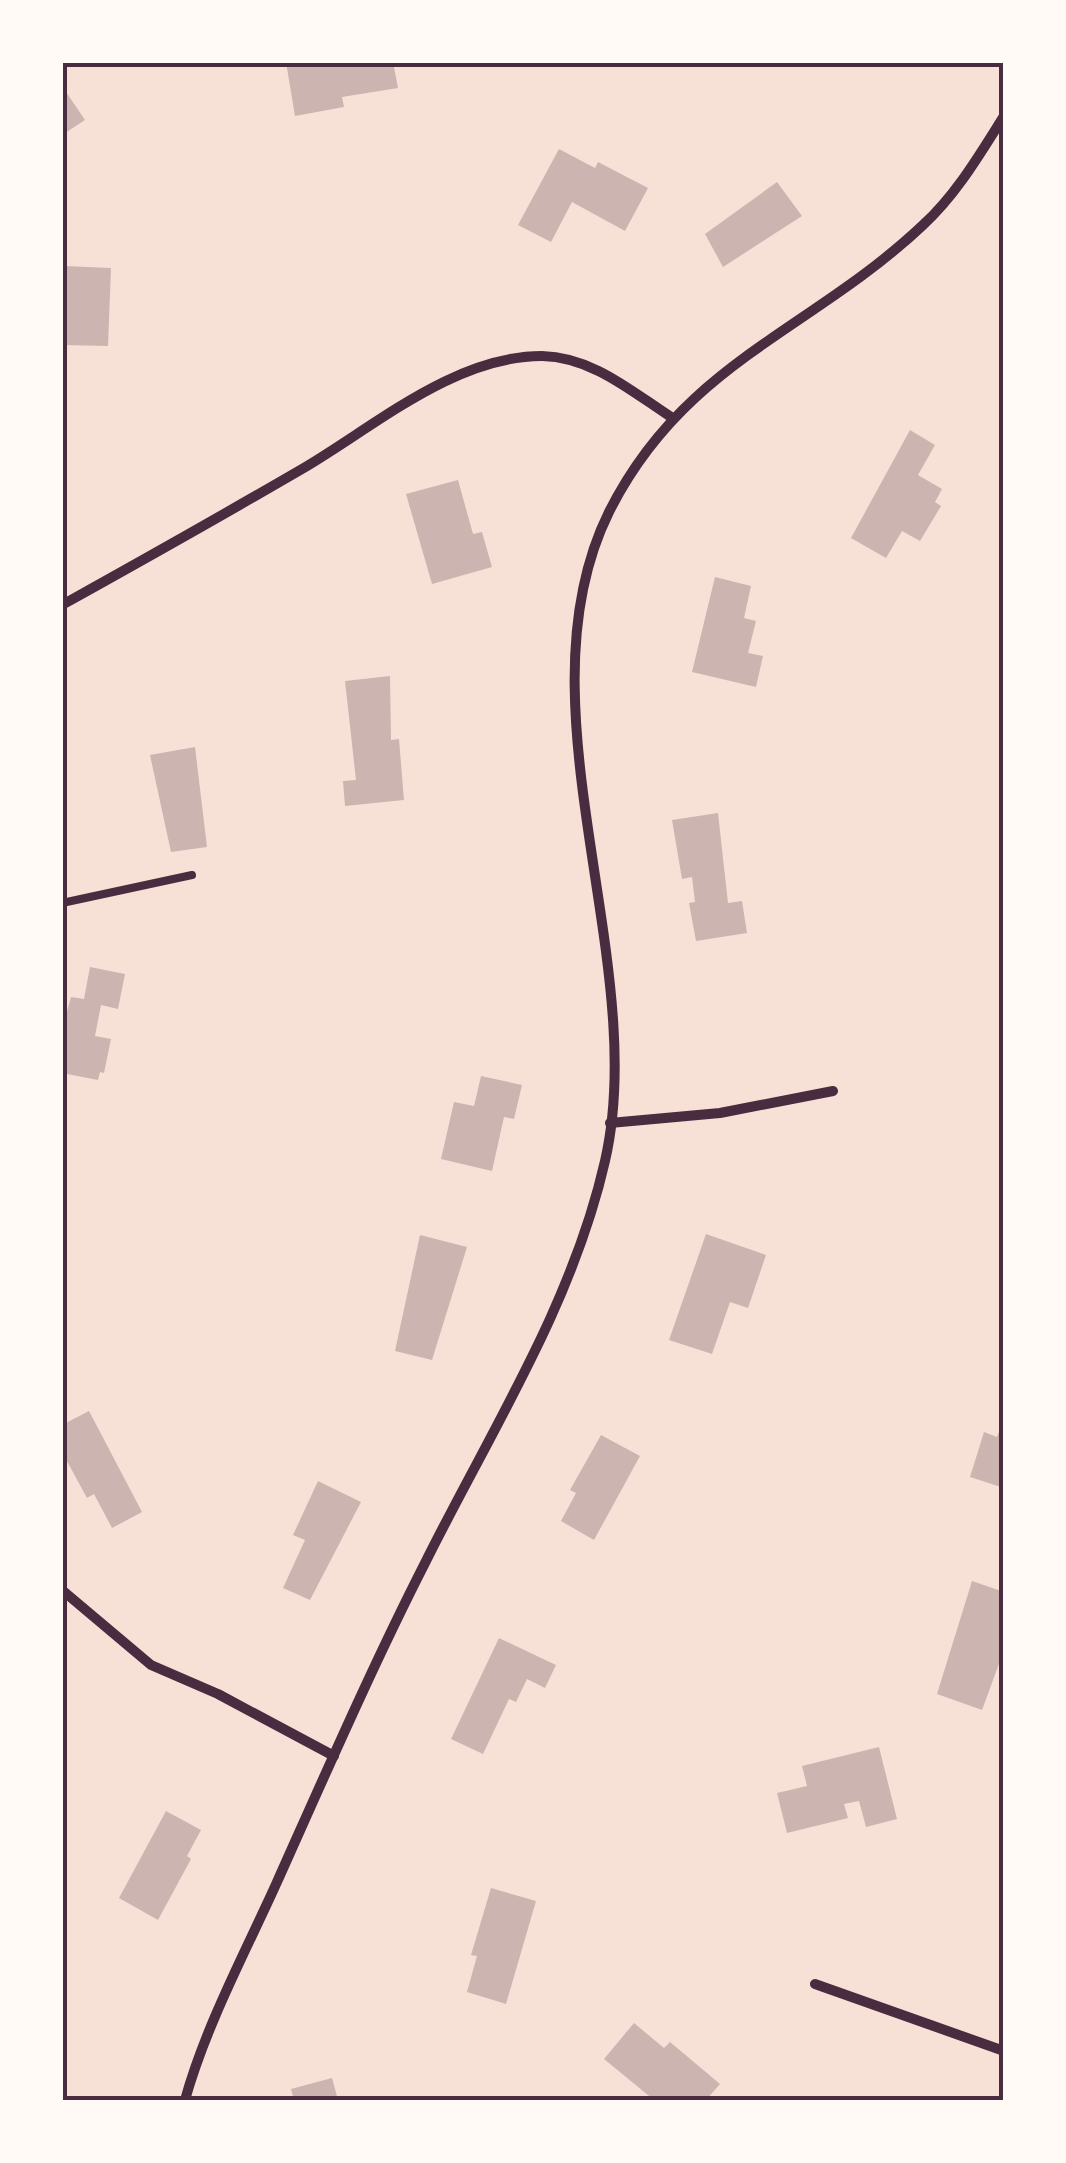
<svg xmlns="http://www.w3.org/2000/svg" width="1066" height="2163" viewBox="0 0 1066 2163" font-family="Lato,sans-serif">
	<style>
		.building { fill: #ccb4b1 }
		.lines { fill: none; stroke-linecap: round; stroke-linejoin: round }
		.service { stroke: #4a2c40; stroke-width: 8 }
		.minor { stroke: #4a2c40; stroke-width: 10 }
		.neatline { fill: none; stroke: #4a2c40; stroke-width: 4 }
	</style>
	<rect width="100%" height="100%" fill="#f7e1d7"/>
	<g class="building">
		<polygon points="286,62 393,62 398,88 342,97 344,107 295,116"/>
		<polygon points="62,86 85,120 62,135"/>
		<polygon points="559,149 595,168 598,162 648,188 625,231 572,202 551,242 518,225"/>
		<polygon points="777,182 802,216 723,267 705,234"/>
		<polygon points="65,266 111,268 108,346 62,345"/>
		<polygon points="910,430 935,445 918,475 942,489 935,502 941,506 920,541 902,531 886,558 851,538"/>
		<polygon points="458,480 473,534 482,532 492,567 432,584 406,494"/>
		<polygon points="715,577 751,586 744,618 756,621 748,653 763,656 756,687 692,672"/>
		<polygon points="390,676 391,740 399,739 404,800 345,806 343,781 356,780 345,681"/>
		<polygon points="195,747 207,847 171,852 150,755"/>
		<polygon points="718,813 728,903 742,901 747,933 696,941 689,903 695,902 692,877 682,879 672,820"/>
		<polygon points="90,967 125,974 118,1009 101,1005 95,1036 111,1039 104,1073 100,1072 98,1080 62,1073 62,1030 71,997 84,999"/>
		<polygon points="481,1076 522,1085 514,1119 504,1117 492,1171 441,1159 454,1102 474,1106"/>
		<polygon points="706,1234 766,1255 748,1308 730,1302 712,1354 669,1340"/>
		<polygon points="420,1235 467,1247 432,1360 395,1351"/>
		<polygon points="89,1411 142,1512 112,1528 94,1494 87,1498 62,1452 62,1425"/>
		<polygon points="1004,1418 1004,1488 970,1477 984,1432 997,1437"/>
		<polygon points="601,1435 640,1456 594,1540 561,1521 576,1493 570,1490"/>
		<polygon points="318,1481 361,1502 310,1600 283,1588 305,1540 293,1535"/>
		<polygon points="972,1581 1004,1592 1004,1662 1000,1661 982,1710 937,1694"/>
		<polygon points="499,1638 556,1665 545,1688 527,1679 516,1702 509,1699 483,1754 451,1739"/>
		<polygon points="879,1747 897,1819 866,1827 859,1801 844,1804 848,1818 787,1833 777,1793 807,1786 802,1766"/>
		<polygon points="166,1811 201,1830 187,1856 191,1859 158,1920 119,1898"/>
		<polygon points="491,1888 536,1901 506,2004 467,1992 477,1956 471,1955"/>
		<polygon points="634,2023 664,2048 670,2042 720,2084 706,2100 654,2100 604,2059"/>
		<polygon points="332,2078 338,2100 294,2100 291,2089"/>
	</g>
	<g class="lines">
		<polyline class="service" points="62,903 192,875"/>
		<g class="minor">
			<path d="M62,605c81,-45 161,-90 240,-136 72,-42 152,-113 240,-113 50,1 89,35 129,61"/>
			<polyline points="610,1123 720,1113 833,1091"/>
			<polyline points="62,1590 151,1665 218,1694 334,1756"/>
			<polyline points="815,1984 1004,2051"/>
			<path d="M185,2100c21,-75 60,-147 92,-218 48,-107 95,-215 148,-319 65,-131 147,-257 180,-402 46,-199 -91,-458 4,-649 75,-150 202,-181 314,-287 33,-30 57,-71 81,-109"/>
		</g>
	</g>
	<rect width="1066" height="2163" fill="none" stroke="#fffaf5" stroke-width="130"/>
	<rect x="65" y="65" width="936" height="2033" class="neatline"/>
</svg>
